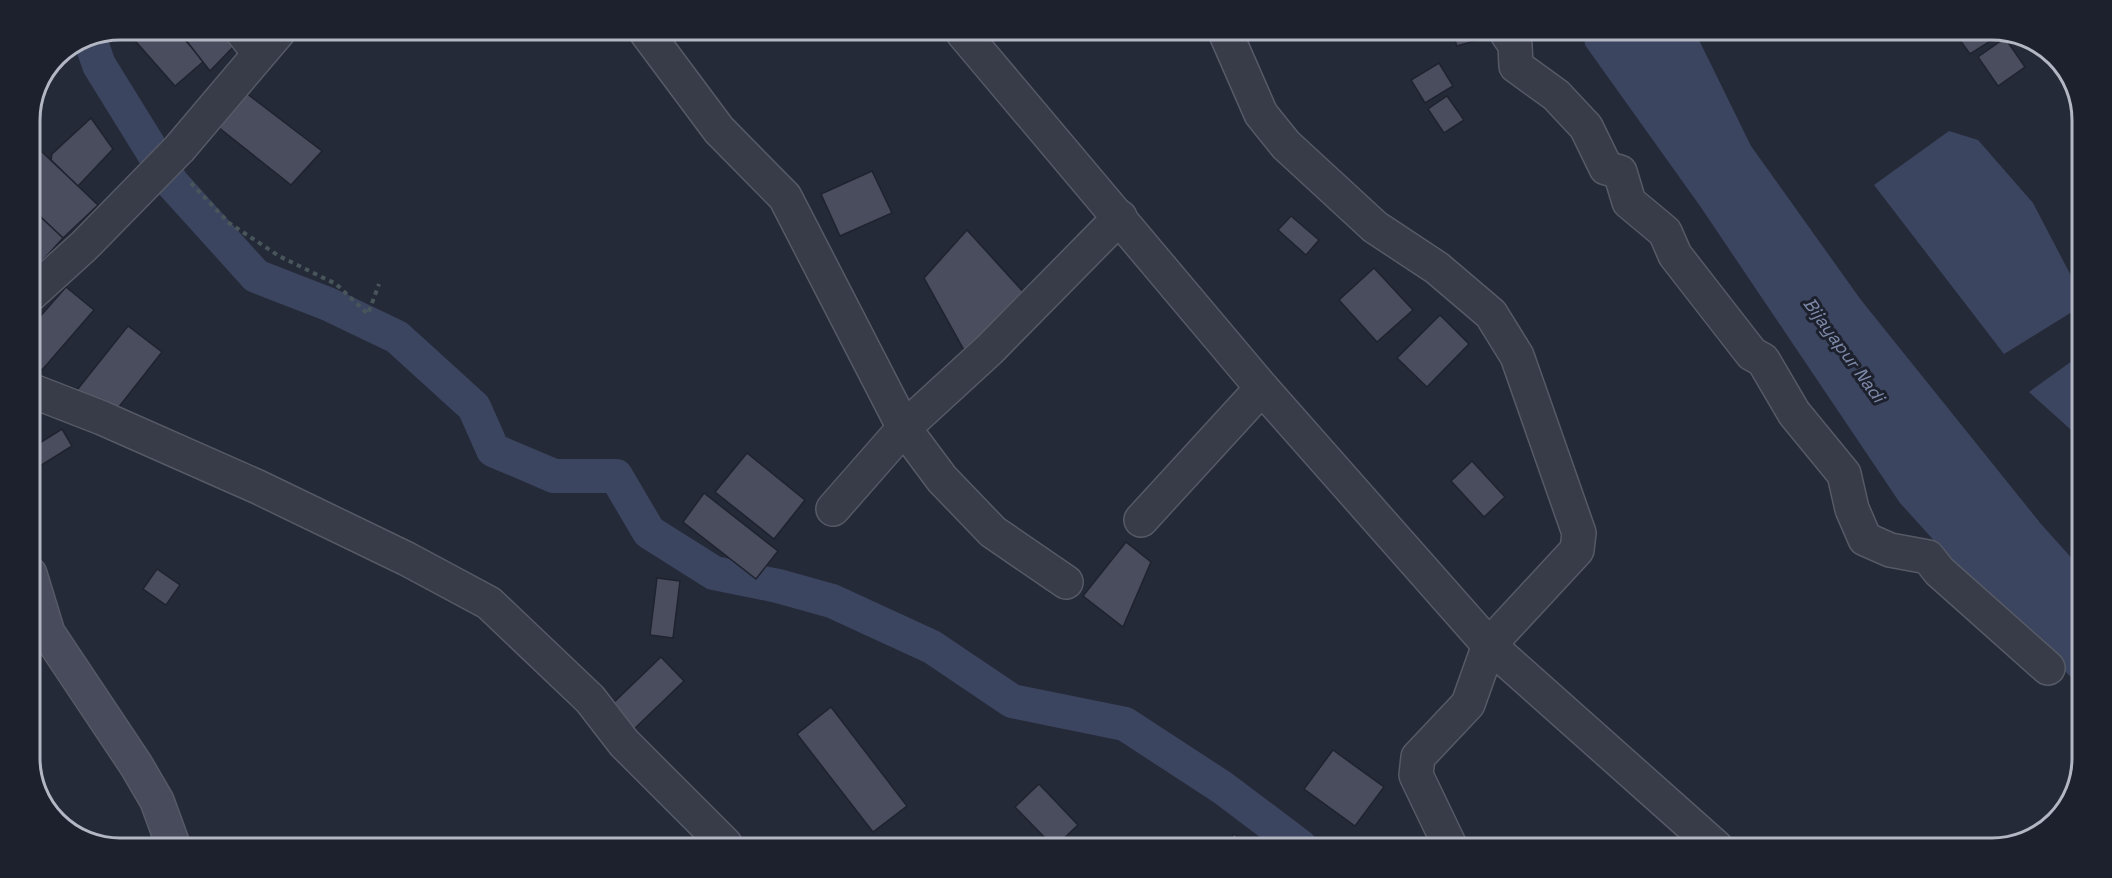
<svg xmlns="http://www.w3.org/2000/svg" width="2112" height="878" viewBox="0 0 2112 878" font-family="'Space Grotesk',sans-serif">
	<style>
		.water { fill: #3c455f }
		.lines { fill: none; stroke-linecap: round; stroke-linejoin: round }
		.canal { stroke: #3c455f; stroke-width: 34 }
		.building { fill: #494d5e; stroke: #1f232f; stroke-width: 1.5 }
		.minor-casing { stroke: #565a66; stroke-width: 36 }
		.secondary-casing { stroke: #565a66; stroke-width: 36 }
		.path { stroke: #48555a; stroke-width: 4; stroke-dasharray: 4.5 4.5; stroke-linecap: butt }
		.minor { stroke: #383c48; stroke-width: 33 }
		.secondary { stroke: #474b5b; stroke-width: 33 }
		.labels { text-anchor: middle; stroke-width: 6; stroke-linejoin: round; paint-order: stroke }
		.water-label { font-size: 18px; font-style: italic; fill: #7e8aa9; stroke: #1d212d }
		.rim { fill: none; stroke: #b3b7c4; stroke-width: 3 }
	</style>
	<rect width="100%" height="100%" fill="#252a38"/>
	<g class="water">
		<polygon points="1584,35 1697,36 1751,146 1861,300 2041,524 2077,564 2076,682 1949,557 1900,503 1700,206 1585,45"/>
		<polygon points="1949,131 1978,140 2033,203 2080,293 2080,307 2004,354 1874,185"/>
		<polygon points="2079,356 2079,437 2029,392"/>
	</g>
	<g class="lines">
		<polyline class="canal" points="91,42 99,65 172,183 256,276 328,304 397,337 474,407 493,450 554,476 616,476 649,532 714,573 778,586 832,601 932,647 1012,701 1125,724 1223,788 1300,846"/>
	</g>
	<g class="building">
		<polygon points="136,30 176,30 204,61 175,86 130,35"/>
		<polygon points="178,30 222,30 235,45 210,71"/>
		<polygon points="1453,35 1484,35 1485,38 1457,46"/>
		<polygon points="1957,36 1997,37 1970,54"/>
		<polygon points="2005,38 2025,67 1998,86 1978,57"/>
		<polygon points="1439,63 1453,86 1425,103 1411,80"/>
		<polygon points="246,93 322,151 291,185 218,127"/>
		<polygon points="1447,96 1464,120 1444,133 1428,109"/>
		<polygon points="91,118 113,149 78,186 51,160 52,154"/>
		<polygon points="41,151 98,205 63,238 30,207 30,162"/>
		<polygon points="872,171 892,213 840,236 821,194"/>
		<polygon points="30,207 63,238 34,270 30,266"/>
		<polygon points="1291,216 1319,240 1306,255 1278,230"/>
		<polygon points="967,230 1027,296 969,359 924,278"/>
		<polygon points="1374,268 1413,310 1377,342 1339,300"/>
		<polygon points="66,287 94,310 42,370 30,360 30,328"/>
		<polygon points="1440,315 1469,344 1427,387 1397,358"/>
		<polygon points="128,326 162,352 111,417 77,390"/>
		<polygon points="62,429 72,446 32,471 30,449"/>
		<polygon points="747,453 805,500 774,539 715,492"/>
		<polygon points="1472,461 1505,497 1484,517 1451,481"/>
		<polygon points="704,493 778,551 756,579 683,522"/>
		<polygon points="1126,542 1151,562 1123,627 1083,596"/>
		<polygon points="157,569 180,585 166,605 143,589"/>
		<polygon points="657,578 680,581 673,638 650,635"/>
		<polygon points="661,657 684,681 631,732 608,708"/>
		<polygon points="831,707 907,806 873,832 797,734"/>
		<polygon points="1333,750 1384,787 1355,826 1304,789"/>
		<polygon points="1039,784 1078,825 1057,845 1052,845 1015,807"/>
		<polygon points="1234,834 1247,845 1225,845"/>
		<polygon points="918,838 926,844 912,844"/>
	</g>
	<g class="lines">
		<defs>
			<g id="minor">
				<polyline points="241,30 259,53"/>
				<polyline points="646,32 719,130 785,197 904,428 942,479 993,532 1066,582"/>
				<polyline points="963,33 1262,388 1489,645 1716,847"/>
				<polyline points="1226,34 1261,114 1286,145 1375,227 1437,268 1491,314 1517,356 1579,533 1577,550 1489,645 1468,704 1418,757 1416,775 1450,846"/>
				<polyline points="1508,35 1515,45 1516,66 1556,95 1586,127 1606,168 1620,172 1629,202 1665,232 1675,255 1752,354 1763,360 1794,413 1844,474 1852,509 1865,539 1890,550 1928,557 1939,571 2048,668"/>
				<polyline points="30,295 84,246 179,149 279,31"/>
				<polyline points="30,390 102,418 258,487 407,559 489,603 590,699 624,743 725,844"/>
				<polyline points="833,509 904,428 989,350 1120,217"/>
				<polyline points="1141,520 1262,388"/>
			</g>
			<polyline id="secondary" points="30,574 48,633 136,765 157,801 172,842"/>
		</defs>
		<use href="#minor" class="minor-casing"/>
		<use href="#secondary" class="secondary-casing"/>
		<polyline class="path" points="191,183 229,223 279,256 336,284 368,314 379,284"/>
		<use href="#minor" class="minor"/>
		<use href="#secondary" class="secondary"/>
	</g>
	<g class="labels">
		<g class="water-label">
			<text transform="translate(1844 350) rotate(54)" y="6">Bijayapur Nadi</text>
		</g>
	</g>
	<path d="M0 0H2112V878H0ZM120 40H1992A80 80 0 0 1 2072 120V758A80 80 0 0 1 1992 838H120A80 80 0 0 1 40 758V120A80 80 0 0 1 120 40Z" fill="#1d212d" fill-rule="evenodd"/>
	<path class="rim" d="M120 40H1992A80 80 0 0 1 2072 120V758A80 80 0 0 1 1992 838H120A80 80 0 0 1 40 758V120A80 80 0 0 1 120 40Z"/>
</svg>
